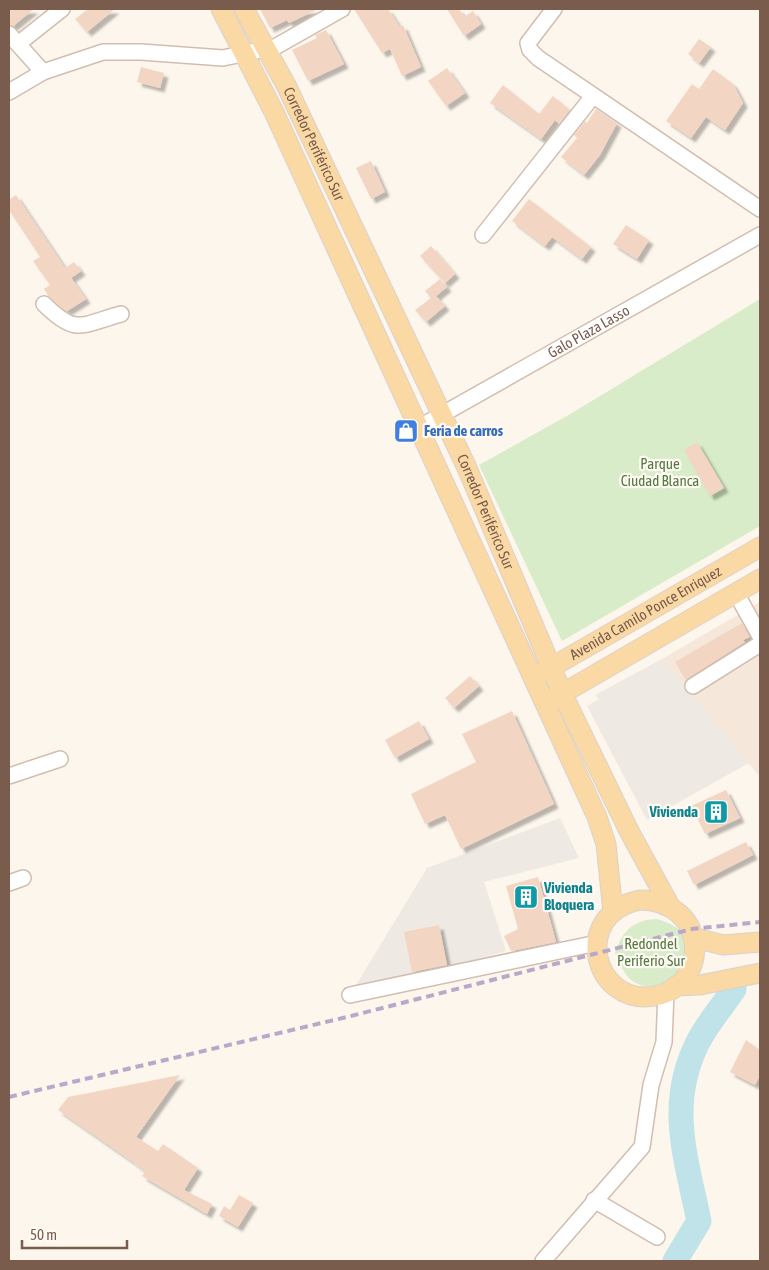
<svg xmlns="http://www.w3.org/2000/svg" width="769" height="1270" viewBox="0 0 769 1270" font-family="'Asap Condensed',sans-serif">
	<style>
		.residential { fill: #f5e8da }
		.industrial { fill: #efe9e4 }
		.green { fill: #d8ecc9 }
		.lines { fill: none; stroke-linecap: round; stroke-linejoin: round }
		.river { stroke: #bfe3e8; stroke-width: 25 }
		.building { fill: #f3d5c3; filter: url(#shadow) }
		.minor-casing { stroke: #d1beb0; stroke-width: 18 }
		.major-casing { stroke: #dad1cd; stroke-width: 21 }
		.minor { stroke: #fff; stroke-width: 15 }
		.major { stroke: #fbd9a5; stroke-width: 19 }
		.rail { stroke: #b9a8c9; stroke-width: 4; stroke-dasharray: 8 5; stroke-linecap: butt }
		.labels { text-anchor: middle; stroke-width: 4.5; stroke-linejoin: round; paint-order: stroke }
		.street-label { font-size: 15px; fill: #7a5c4d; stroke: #fffaf3 }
		.shop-label { font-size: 15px; font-weight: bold; fill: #366cbe; stroke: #fffaf3; text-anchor: start }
		.park-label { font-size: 15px; fill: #537a41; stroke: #fffaf3 }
		.culture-label { font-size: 15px; font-weight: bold; fill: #0d838f; stroke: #fffaf3; text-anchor: end }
	</style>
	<defs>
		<filter id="shadow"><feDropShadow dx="4.5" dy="4.5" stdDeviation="1" flood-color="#0004"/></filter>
	</defs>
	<rect width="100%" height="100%" fill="#fdf6ec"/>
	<polygon class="residential" points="760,602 760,777 662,659"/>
	<g class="industrial">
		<polygon points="662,659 749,763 647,820 587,706 599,699 595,695"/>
		<polygon points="560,818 579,858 484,882 506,951 350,995 427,868"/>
	</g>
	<g class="green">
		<polygon points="760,299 760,526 562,641 479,465 572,413"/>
		<path d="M657,919c11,3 23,8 28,19 1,4 0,8 0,12 -1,25 -27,46 -51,32 -10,-6 -14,-19 -19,-29 8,-23 18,-33 42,-34z"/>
	</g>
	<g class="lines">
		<path class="river" d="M675,1261l24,-40c-13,-63 -32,-116 -2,-177 9,-19 25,-37 37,-55"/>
	</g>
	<g class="building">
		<polygon points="9,9 34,9 13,26 9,25"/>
		<polygon points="88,9 115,9 87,32 75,19"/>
		<polygon points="260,9 318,9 289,23 287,20 270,28"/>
		<polygon points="354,9 388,9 400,27 403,25 421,67 402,76 390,49 382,53"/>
		<polygon points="447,9 459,9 464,17 473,11 481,24 464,36"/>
		<polygon points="326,30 344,64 308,81 292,50 317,38 315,35"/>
		<polygon points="699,39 711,47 699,63 688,54"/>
		<polygon points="141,67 164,73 160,88 137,82"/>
		<polygon points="447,68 465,93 446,106 428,81"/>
		<polygon points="713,69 733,84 743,103 725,130 706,117 691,138 666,121 692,84 699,89"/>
		<polygon points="503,85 539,114 553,96 570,110 559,124 555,120 541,139 490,103"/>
		<polygon points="596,109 617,123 600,155 584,175 561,157 577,138 574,135 585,121 587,123"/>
		<polygon points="371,161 385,192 371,199 356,168"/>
		<polygon points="16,195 65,268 74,262 81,271 71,278 86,299 67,311 49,297 44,289 50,285 33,261 40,257 9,210 9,200"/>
		<polygon points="529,199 591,247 582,259 552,237 545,246 512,221"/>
		<polygon points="626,225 649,240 637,259 613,244"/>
		<polygon points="431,246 455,274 445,283 420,256"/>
		<polygon points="440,279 447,287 436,296 445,306 426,322 415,310 431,298 425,291"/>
		<polygon points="697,442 724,488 710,496 684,450"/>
		<polygon points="742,623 750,637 743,640 745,642 686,680 675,662"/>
		<polygon points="470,676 479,686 454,708 445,698"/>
		<polygon points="512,711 554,804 461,849 445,815 425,824 411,794 476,762 462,734"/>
		<polygon points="419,721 429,739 395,758 385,740"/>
		<polygon points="726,790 740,818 705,834 691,806"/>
		<polygon points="746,842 753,855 694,885 687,871"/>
		<polygon points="538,877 556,942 511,951 504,936 518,929 506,886"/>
		<polygon points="439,925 447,965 412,972 404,932"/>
		<polygon points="746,1040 760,1050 760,1075 755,1085 730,1072"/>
		<polygon points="180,1075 136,1137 158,1151 163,1144 198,1168 184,1190 212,1204 207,1214 142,1176 145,1172 133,1162 58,1110 68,1097"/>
		<polygon points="239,1195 253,1203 238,1227 219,1216 224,1206 230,1210"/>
	</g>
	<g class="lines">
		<defs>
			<g id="minor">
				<polyline points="554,9 528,43 530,50 538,58 760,209"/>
				<polyline points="9,34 43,72"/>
				<polyline points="18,44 62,9"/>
				<polyline points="9,92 43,72 103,52 141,52 223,58 275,47 342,9"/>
				<polyline points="483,235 593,96"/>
				<path d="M44,304c32,32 37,21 77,10"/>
				<path id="s1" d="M418,428l342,-193"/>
				<polyline points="736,593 760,636"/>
				<polyline points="693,686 760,644"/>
				<polyline points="9,776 60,759"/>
				<polyline points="9,883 23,878"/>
				<polyline points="350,995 597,943"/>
				<polyline points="594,1200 657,1237"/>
				<polyline points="543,1261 642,1147 651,1085 664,1042 666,992"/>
			</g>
			<g id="major">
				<polyline points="221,9 274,112 597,817 606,844 613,912"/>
				<path id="s2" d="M244,9l42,76 181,383 96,227 66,136 42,77"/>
				<path id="s3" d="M540,674l220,-127"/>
				<polyline points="553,699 760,579"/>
				<path d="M640,900c69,1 71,85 15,96 -62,11 -85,-82 -15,-96z"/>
				<polyline points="695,938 723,945 760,942"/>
				<polyline points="675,986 700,985 760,973"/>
			</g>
		</defs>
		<use href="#minor" class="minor-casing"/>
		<use href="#major" class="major-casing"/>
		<use href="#minor" class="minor"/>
		<use href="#major" class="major"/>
		<polyline class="rail" points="9,1097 347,1017 692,929 760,922"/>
	</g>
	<defs>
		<symbol id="shop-square" viewBox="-11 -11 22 22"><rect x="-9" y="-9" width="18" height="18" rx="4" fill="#3f7fe0" stroke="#fffaf3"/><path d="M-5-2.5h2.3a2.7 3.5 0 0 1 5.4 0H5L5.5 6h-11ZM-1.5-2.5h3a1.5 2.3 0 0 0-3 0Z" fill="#fff"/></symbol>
		<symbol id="building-square" viewBox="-11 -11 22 22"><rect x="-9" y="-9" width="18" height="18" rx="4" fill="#0f9aa8" stroke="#fffaf3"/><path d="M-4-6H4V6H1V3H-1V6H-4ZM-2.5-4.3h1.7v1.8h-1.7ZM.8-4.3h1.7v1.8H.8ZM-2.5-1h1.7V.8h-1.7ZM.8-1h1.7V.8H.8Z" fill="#fff"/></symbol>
	</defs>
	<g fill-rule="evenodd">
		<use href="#shop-square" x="392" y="417" width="28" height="28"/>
		<use href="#building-square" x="702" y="798" width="28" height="28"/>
		<use href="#building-square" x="512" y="883" width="28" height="28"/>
	</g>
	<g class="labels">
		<g class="street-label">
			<text dy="5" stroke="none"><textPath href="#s2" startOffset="152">Corredor Periférico Sur</textPath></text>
			<text dy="5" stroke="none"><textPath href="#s1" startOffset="196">Galo Plaza Lasso</textPath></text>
			<text dy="5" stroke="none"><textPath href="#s2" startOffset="558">Corredor Periférico Sur</textPath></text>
			<text dy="5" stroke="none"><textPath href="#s3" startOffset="122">Avenida Camilo Ponce Enriquez</textPath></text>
		</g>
		<g class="shop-label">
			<text x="424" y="436">Feria de carros</text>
		</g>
		<g class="park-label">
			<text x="660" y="469">Parque<tspan x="660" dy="17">Ciudad Blanca</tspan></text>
			<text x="651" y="949">Redondel<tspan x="651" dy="17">Periferio Sur</tspan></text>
		</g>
		<g class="culture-label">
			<text x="698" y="817">Vivienda</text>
			<text x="544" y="893" text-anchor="start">Vivienda<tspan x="544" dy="17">Bloquera</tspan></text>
		</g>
	</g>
	<rect width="769" height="1270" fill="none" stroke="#7a5c4d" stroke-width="20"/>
	<path d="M22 1240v8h105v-8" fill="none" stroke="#7a5c4d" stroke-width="2.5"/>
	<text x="30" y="1240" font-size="15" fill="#7a5c4d" stroke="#fffaf3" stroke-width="4" paint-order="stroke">50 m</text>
</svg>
